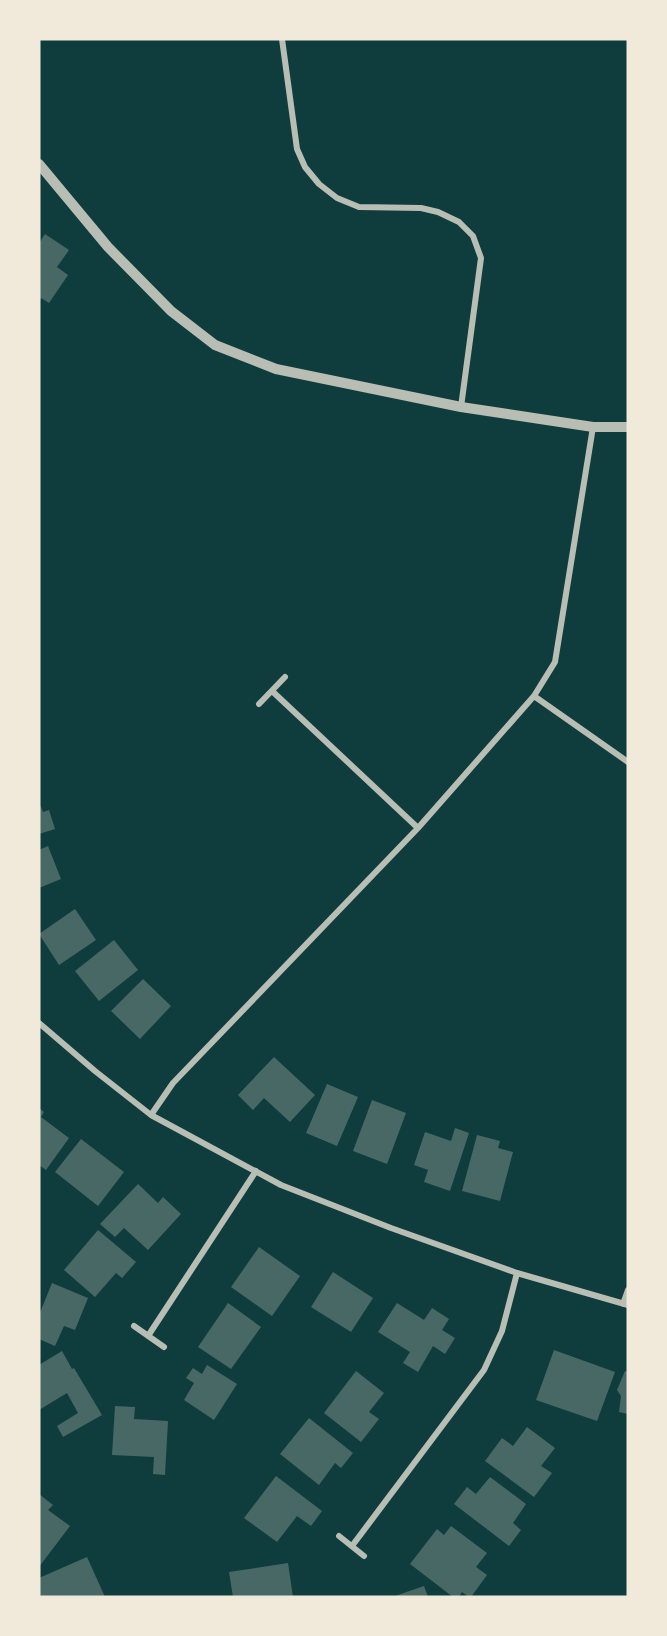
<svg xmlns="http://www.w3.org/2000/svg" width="667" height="1636" viewBox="0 0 667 1636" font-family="Rubik,sans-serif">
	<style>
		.building { fill: #486865 }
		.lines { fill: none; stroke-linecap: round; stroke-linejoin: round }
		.minor { stroke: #b8beb3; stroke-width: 6 }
		.tertiary { stroke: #b8beb3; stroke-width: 10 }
	</style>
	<rect width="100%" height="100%" fill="#0f3d3e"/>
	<!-- building -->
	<path class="building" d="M45 234 69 250 57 267 68 275 49 303 41 298 39 302V243Z
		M39 802 43 812 49 810 55 829 39 834Z
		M48 846 61 879 39 888V850Z
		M75 909 96 940 59 965 39 934Z
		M114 940 138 970 99 1001 75 971Z
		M143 979 171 1006 140 1039 111 1011Z
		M274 1057 315 1095 290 1122 264 1098 253 1110 238 1095Z
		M327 1084 358 1097 337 1146 306 1133Z
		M372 1100 406 1113 387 1164 353 1151Z
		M39 1108 44 1112 41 1117 69 1138 46 1170 39 1165Z
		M455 1128 469 1133 450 1191 424 1182 428 1170 414 1165 425 1132 451 1141Z
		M477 1135 500 1141 498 1148 513 1152 500 1201 462 1191Z
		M81 1139 124 1172 98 1206 55 1172Z
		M138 1184 158 1203 163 1197 181 1214 148 1250 124 1228 115 1237 100 1224Z
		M98 1230 136 1262 122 1278 116 1273 95 1297 64 1270Z
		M259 1247 300 1276 272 1316 231 1287Z
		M333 1272 373 1298 351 1332 311 1307Z
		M52 1283 88 1298 75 1330 64 1326 55 1346 39 1339V1315Z
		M228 1303 261 1327 231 1369 198 1347Z
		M397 1303 424 1320 432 1308 449 1319 442 1330 455 1338 445 1354 433 1346 418 1372 403 1363 410 1352 378 1332Z
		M554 1350 615 1372 597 1421 536 1400Z
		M62 1351 72 1369 74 1368 102 1415 63 1437 57 1426 78 1413 67 1393 39 1410V1365Z
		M207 1365 237 1384 214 1420 184 1400 194 1383 186 1378 193 1368 202 1374Z
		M356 1371 384 1393 369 1412 379 1419 361 1442 324 1413Z
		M625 1371 628 1372V1414L619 1412 621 1396 617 1390Z
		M115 1406 135 1407 134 1419 168 1421 165 1475 153 1474 154 1457 112 1455Z
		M309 1418 353 1453 341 1468 335 1463 319 1485 280 1454Z
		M527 1427 555 1448 541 1466 552 1473 534 1497 485 1461 502 1438 513 1446Z
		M276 1476 322 1511 311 1526 297 1516 277 1542 244 1518Z
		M490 1477 526 1504 513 1523 521 1530 509 1546 454 1504 467 1487 476 1494Z
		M39 1494 53 1505 48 1510 70 1526 39 1567Z
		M451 1526 487 1553 476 1567 487 1575 471 1597H469L462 1592 459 1597H453L410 1564 437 1529 444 1535Z
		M87 1557 105 1597H39V1578Z
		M288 1563 293 1597H233L229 1572Z
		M424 1586 428 1597H392Z"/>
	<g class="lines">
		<!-- minor -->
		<path class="minor" d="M282 39 297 149 305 167 319 184 337 198 359 207 421 208 438 212 459 222 473 236 481 258 461 407
			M272 691 418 828
			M534 696 628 762
			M259 704 285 677
			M39 1023 95 1071 151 1115 281 1185 391 1228 517 1273 628 1305
			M151 1115 173 1083 418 828 534 696 555 662 593 427
			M623 1304 628 1290
			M134 1326 164 1347
			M148 1336 256 1171
			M339 1536 364 1556
			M352 1546 484 1370 502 1331 517 1273"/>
		<!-- tertiary -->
		<path class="tertiary" d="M39 164 108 247 171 311 215 345 276 369 461 407 593 427H628"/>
	</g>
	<!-- border -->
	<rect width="667" height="1636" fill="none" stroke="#f1e9da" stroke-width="81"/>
</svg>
